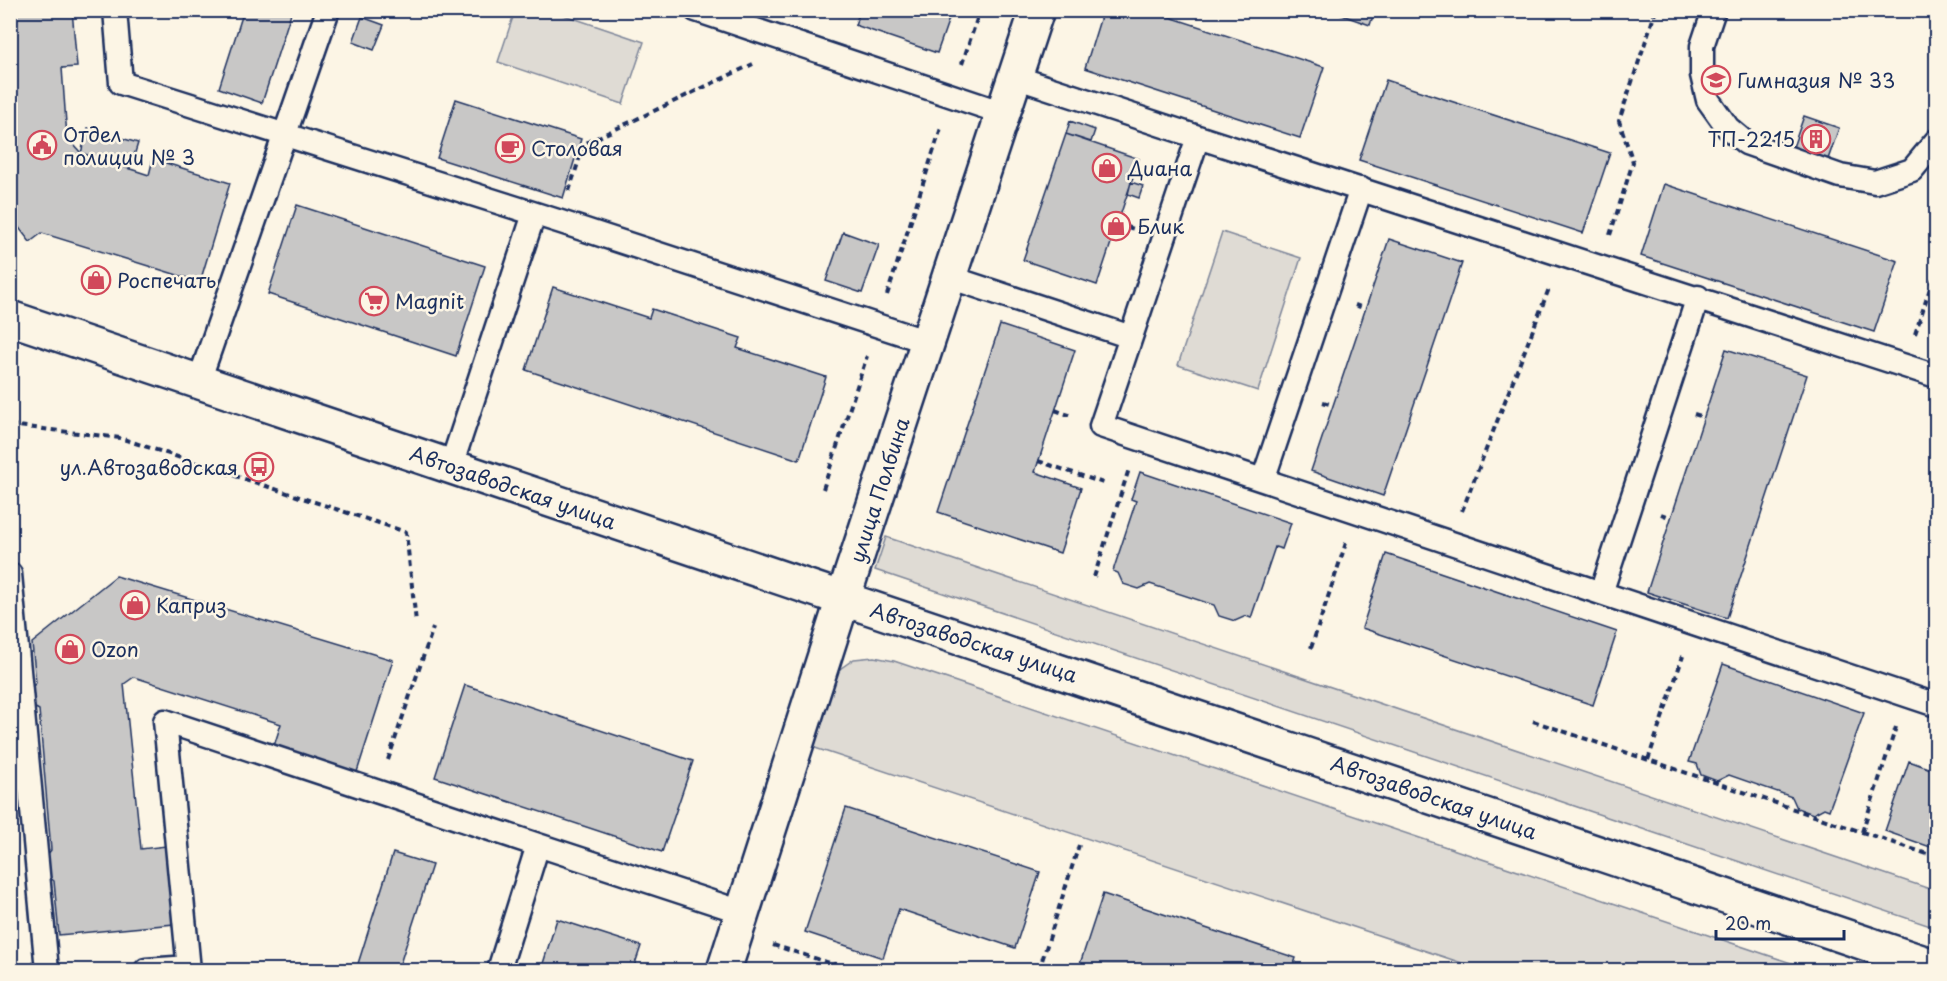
<svg xmlns="http://www.w3.org/2000/svg" width="1947" height="981" viewBox="0 0 1947 981" font-family="'Playpen Sans',sans-serif">
	<style>
		.green { fill: #dfdbd4; stroke: #7d8599; stroke-width: 1.5 }
		.building { fill: #c8c7c6; stroke: #1b2f5e; stroke-width: 1.5 }
		.lines { fill: none; stroke-linecap: round; stroke-linejoin: round }
		.service-casing { stroke: #1b2f5e; stroke-width: 27 }
		.minor-casing { stroke: #1b2f5e; stroke-width: 38 }
		.tertiary-casing { stroke: #1b2f5e; stroke-width: 38 }
		.path { stroke: #1b2f5e; stroke-width: 4; stroke-dasharray: 6 4.5; stroke-linecap: butt }
		.service { stroke: #fcf5e5; stroke-width: 22 }
		.minor { stroke: #fcf5e5; stroke-width: 33 }
		.tertiary { stroke: #fcf5e5; stroke-width: 33 }
		.labels { text-anchor: middle; dominant-baseline: central; stroke-width: 5; stroke-linejoin: round; paint-order: stroke }
		.poi-label { font-size: 20px; fill: #1b2f5e; stroke: #fcf5e5; text-anchor: start }
		.street-label { font-size: 20px; fill: #1b2f5e; stroke: #fcf5e5 }
	</style>
	<rect width="100%" height="100%" fill="#fcf5e5"/>
	<filter id="ink" filterUnits="userSpaceOnUse"><feTurbulence type="fractalNoise" baseFrequency=".0167" numOctaves="2"/><feDisplacementMap in="SourceGraphic" scale="12" xChannelSelector="R" yChannelSelector="G"/><feConvolveMatrix kernelMatrix="1 2 1 2 8 2 1 2 1" color-interpolation-filters="sRGB"/></filter>
	<g filter="url(#ink)">
		<!-- green -->
		<path class="green" d="M515 11H552L644 42 623 104 498 62Z
			M1222 232 1301 258 1258 391 1178 365Z
			M886 537 1936 891V928L875 570Z
			M874 657 894 661 1812 970H1483L806 745 830 676 854 659Z"/>
		<!-- building -->
		<path class="building" d="M10 10H72L77 67 62 68 67 137 81 153 149 175 153 159 230 183 200 282 42 233 30 242 10 216Z
			M163 10H188L186 18Z
			M244 10H292L262 103 219 88Z
			M853 10H952L937 53 855 25 859 13Z
			M1103 10H1148L1324 67 1300 138 1085 68Z
			M1337 10H1375L1370 25 1336 13Z
			M362 17 384 25 374 50 353 42Z
			M1386 80 1610 153 1583 233 1359 160Z
			M456 99 581 139 563 198 437 158Z
			M1804 116 1839 128 1827 162 1792 150Z
			M1070 121 1095 130 1091 142 1066 134Z
			M88 128 138 143 130 169 81 153Z
			M1066 134 1139 159 1097 285 1023 260Z
			M1131 182 1143 186 1139 198 1128 194Z
			M1664 184 1898 261 1874 332 1641 256Z
			M297 205 485 266 456 356 268 294Z
			M843 232 879 245 862 293 826 281Z
			M1389 239 1462 263 1383 496 1311 471Z
			M553 287 649 318 652 309 741 338 737 348 826 377 799 460 526 370Z
			M1000 325 1075 350 1035 472 1081 488 1060 553 938 512Z
			M1726 349 1807 375 1727 618 1647 592Z
			M1140 472 1291 523 1282 549 1275 547 1251 618 1246 616 1235 621 1219 616 1214 605 1150 584 1139 589 1123 584 1118 573 1113 571 1136 501 1131 499Z
			M1386 554 1617 632 1593 705 1362 628Z
			M116 576 393 660 356 775 273 749 281 724 134 677 124 684 141 849 166 846 174 924 59 935 54 881 46 874 44 859 51 850 39 710 30 705 29 690 36 683 32 643Z
			M1723 664 1864 713 1829 810 1824 808 1813 814 1797 808 1792 797 1729 775 1717 781 1701 775 1697 764 1689 762Z
			M465 685 693 761 662 852 435 777Z
			M1909 761 1936 771V849L1885 831Z
			M846 808 1040 872 1015 948 899 909 883 958 805 932Z
			M393 853 432 865 398 970H356Z
			M1103 894 1296 958 1292 970H1078Z
			M557 919 641 946 633 970H541Z"/>
		<g class="lines">
			<!-- service casing -->
			<g class="service-casing">
				<path id="service" d="M115 10 121 83 561 222 928 342
					M696 10 1003 113
					M1714 10 1702 46V75L1708 100 1728 128 1746 143 1840 176 1875 182 1912 170 1936 141
					M1015 77 1198 137 1131 337
					M1198 137 1936 376
					M949 277 1131 337 1101 426 1936 705
					M199 381 328 10
					M451 466 534 214
					M1263 480 1361 189
					M10 574 47 970
					M1601 593 1698 297
					M538 845 742 912
					M146 970 189 967
					M189 970 165 721 538 845 499 970"/>
			</g>
			<!-- minor casing -->
			<g class="minor-casing">
				<path id="minor" d="M724 970 843 599"/>
			</g>
			<!-- tertiary casing -->
			<g class="tertiary-casing">
				<path id="tertiary" d="M10 318 1936 967
					M843 599 1037 10"/>
			</g>
			<!-- path -->
			<path class="path" d="M962 64 980 10
				M569 191 584 144 753 64
				M1117 224 1134 229
				M1610 235 1633 162 1619 121 1656 10
				M887 295 941 128
				M1355 305 1366 309
				M1915 334 1936 270
				M1323 402 1333 405
				M1055 410 1069 415
				M1694 414 1704 417
				M10 425 120 438 406 532 416 622
				M1038 461 1106 484
				M823 489 867 356
				M1462 511 1550 286
				M1661 514 1671 518
				M1094 577 1129 469
				M1311 648 1346 543
				M1533 721 1936 857
				M388 760 433 628
				M1648 760 1683 656
				M1862 832 1896 727
				M773 945 852 970
				M1039 970 1079 845"/>
			<!-- service -->
			<use href="#service" class="service"/>
			<!-- minor -->
			<use href="#minor" class="minor"/>
			<!-- tertiary -->
			<use href="#tertiary" class="tertiary"/>
		</g>
	</g>
	<!-- icons -->
	<defs>
		<g id="school-ring" transform="scale(1.5)"><circle r="9.5" fill="#fcf5e5" stroke="#d1495b" stroke-width="1.5"/><path d="M0-5L7-2L0 1L-7-2ZM-4 1L0 2.5L4 1V4Q0 6-4 4Z" fill="#d1495b"/></g>
		<g id="building-ring" transform="scale(1.5)"><circle r="9.5" fill="#fcf5e5" stroke="#d1495b" stroke-width="1.5"/><path d="M-4-6H4V6H1V3H-1V6H-4ZM-2.5-4.3h1.7v1.8h-1.7ZM.8-4.3h1.7v1.8H.8ZM-2.5-1h1.7V.8h-1.7ZM.8-1h1.7V.8H.8Z" fill="#d1495b"/></g>
		<g id="civic-ring" transform="scale(1.5)"><circle r="9.5" fill="#fcf5e5" stroke="#d1495b" stroke-width="1.5"/><path d="M-.6-6.5H3V-4.5H.6V-3L4-1V1h2V6H-6V1h2V-1L-.6-3ZM-1.2 2.5V6h2.4V2.5Z" fill="#d1495b"/></g>
		<g id="cafe-ring" transform="scale(1.5)"><circle r="9.5" fill="#fcf5e5" stroke="#d1495b" stroke-width="1.5"/><path d="M-5.5-4.5H6V0H3Q3 3.5 0 3.5H-2.5Q-5.5 3.5-5.5 0ZM3-3.2v2h1.7v-2ZM-6 4.5H4V6H-6Z" fill="#d1495b"/></g>
		<g id="shop-ring" transform="scale(1.5)"><circle r="9.5" fill="#fcf5e5" stroke="#d1495b" stroke-width="1.5"/><path d="M-5-2.5h2.3a2.7 3.5 0 0 1 5.4 0H5L5.5 6h-11ZM-1.5-2.5h3a1.5 2.3 0 0 0-3 0Z" fill="#d1495b"/></g>
		<g id="supermarket-ring" transform="scale(1.5)"><circle r="9.5" fill="#fcf5e5" stroke="#d1495b" stroke-width="1.5"/><path d="M-6-5.5h2.5l.6 2H6L4.5 2H-2.5L-4.4-4H-6ZM-1.5 3.2a1.3 1.3 0 1 0 .1 0ZM3 3.2a1.3 1.3 0 1 0 .1 0Z" fill="#d1495b"/></g>
		<g id="bus-ring" transform="scale(1.5)"><circle r="9.5" fill="#fcf5e5" stroke="#d1495b" stroke-width="1.5"/><path d="M-5-6H5V4H4V6H2V4H-2V6H-4V4H-5ZM-3.5-4V0h7V-4ZM-3.5 1.2v1.5H-2V1.2ZM2 1.2v1.5H3.5V1.2Z" fill="#d1495b"/></g>
	</defs>
	<g fill-rule="evenodd">
		<use href="#school-ring" x="1716" y="80"/>
		<use href="#building-ring" x="1816" y="139"/>
		<use href="#civic-ring" x="42" y="145"/>
		<use href="#cafe-ring" x="510" y="148"/>
		<use href="#shop-ring" x="1107" y="168"/>
		<use href="#shop-ring" x="1116" y="226"/>
		<use href="#shop-ring" x="96" y="280"/>
		<use href="#supermarket-ring" x="374" y="301"/>
		<use href="#bus-ring" x="259" y="467"/>
		<use href="#shop-ring" x="135" y="605"/>
		<use href="#shop-ring" x="70" y="649"/>
	</g>
	<g class="labels">
		<!-- poi labels -->
		<g class="poi-label">
			<text x="1737" y="80">Гимназия № 33</text>
			<text x="63" y="134">Отдел<tspan x="63" dy="23">полиции № 3</tspan></text>
			<text x="1795" y="139" text-anchor="end">ТП-2215</text>
			<text x="531" y="148">Столовая</text>
			<text x="1128" y="168">Диана</text>
			<text x="1137" y="226">Блик</text>
			<text x="117" y="280">Роспечать</text>
			<text x="395" y="301">Magnit</text>
			<text x="238" y="467" text-anchor="end">ул.Автозаводская</text>
			<text x="156" y="605">Каприз</text>
			<text x="91" y="649">Ozon</text>
		</g>
		<!-- street labels -->
		<g class="street-label">
			<text transform="translate(513 487) rotate(19)">Автозаводская улица</text>
			<text transform="translate(879 490) rotate(-72)">улица Полбина</text>
			<text transform="translate(974 642) rotate(18)">Автозаводская улица</text>
			<text transform="translate(1434 797) rotate(19)">Автозаводская улица</text>
		</g>
	</g>
	<!-- margin -->
	<rect width="1947" height="981" fill="none" stroke="#fcf5e5" stroke-width="36"/>
	<rect x="18" y="18" width="1911" height="945" fill="none" stroke="#1b2f5e" stroke-width="2" filter="url(#ink)"/>
	<!-- scale -->
	<path d="M1716 930v9h128v-9" fill="none" stroke="#1b2f5e" stroke-width="3"/>
	<text x="1725" y="930" font-size="18" fill="#1b2f5e" stroke="#fcf5e5" stroke-width="4.5" paint-order="stroke">20 m</text>
</svg>
